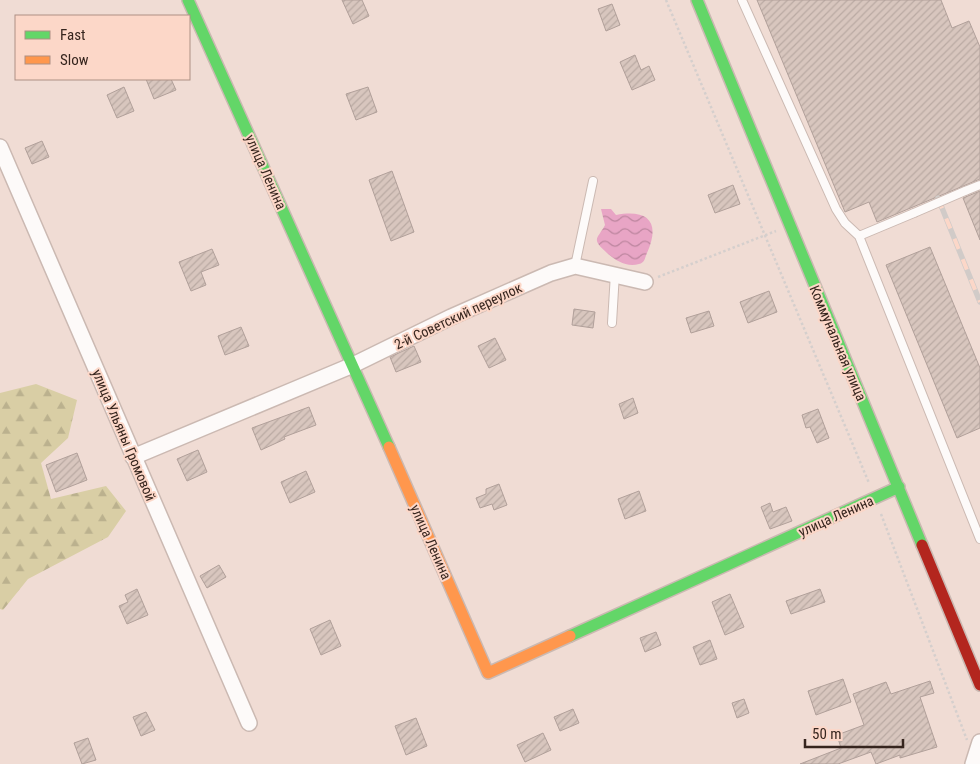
<svg xmlns="http://www.w3.org/2000/svg" width="980" height="764" viewBox="0 0 980 764" font-family="'Roboto Condensed',sans-serif">
	<style>
		.forest { fill: url(#forest-firs) }
		.water { fill: url(#water-waves) }
		.building { fill: url(#building-hatch); stroke: #b1a09a }
		.lines { fill: none; stroke-linecap: round; stroke-linejoin: round }
		.lane-casing { stroke: #cbb9b2; stroke-width: 10 }
		.street-casing { stroke: #cbb9b2; stroke-width: 18 }
		.fast-casing { stroke: #cbb9b2; stroke-width: 14 }
		.slow-casing { stroke: #cbb9b2; stroke-width: 14 }
		.jam-casing { stroke: #cbb9b2; stroke-width: 14 }
		.path { stroke: #d5cfcd; stroke-width: 2.5; stroke-dasharray: 2.5 2.5; stroke-linecap: butt }
		.lane { stroke: #fdfaf9; stroke-width: 8 }
		.street { stroke: #fdfaf9; stroke-width: 15 }
		.fast { stroke: #63d668; stroke-width: 11 }
		.slow { stroke: #ff974d; stroke-width: 11 }
		.jam { stroke: #b3261e; stroke-width: 11 }
		.rail-casing { stroke: #d1cbc8; stroke-width: 5.5 }
		.rail { stroke: #fcd7c8; stroke-width: 4; stroke-dasharray: 11; stroke-linecap: butt }
		.lane-bridge-casing { stroke: #cbb9b2; stroke-width: 10; stroke-linecap: butt }
		.lane-bridge { stroke: #fdfaf9; stroke-width: 8 }
		.labels { text-anchor: middle; dominant-baseline: central; stroke-width: 4; stroke-linejoin: round; paint-order: stroke }
		.street-label { font-size: 14px; fill: #36251e; stroke: #fcd7c8 }
	</style>
	<defs>
		<pattern id="forest-firs" width="22" height="20" patternUnits="userSpaceOnUse" patternTransform="scale(1.25)"><rect width="22" height="20" fill="#d9cea5"/><path d="M5 1l3.5 6h-7zM16 11l3.5 6h-7z" fill="#bbb18e"/></pattern>
		<pattern id="water-waves" width="16" height="10" patternUnits="userSpaceOnUse" patternTransform="scale(1.25)"><rect width="16" height="10" fill="#e8a5c5"/><path d="M0 5q4-4 8 0t8 0" fill="none" stroke="#bd869f"/></pattern>
		<pattern id="building-hatch" width="6" height="6" patternUnits="userSpaceOnUse" patternTransform="scale(1.25)"><rect width="6" height="6" fill="#d8c6be"/><path d="M-1 1l2-2M0 6l6-6M5 7l2-2" fill="none" stroke="#baaaa3"/></pattern>
	</defs>
	<rect width="100%" height="100%" fill="#f0dcd4"/>
	<!-- forest -->
	<path class="forest" d="M36 384 77 400 68 438 41 463 51 499 106 486 126 511 108 537 28 579 3 610 0 609V393Z"/>
	<!-- water -->
	<path class="water" d="M601 209H611L616 215C648 209 661 222 647 253 645 257 645 263 639 264 627 268 615 260 607 253 590 238 598 239 605 225Z"/>
	<!-- building -->
	<path class="building" d="M342 0H362L369 16 353 24Z
		M757 0H941L952 28 969 21 980 47V179L877 222 869 202 845 212Z
		M612 4 620 25 606 31 598 9Z
		M635 55 641 70 649 66 655 80 632 90 620 62Z
		M146 79H171L176 90 154 99Z
		M124 87 134 111 117 118 107 95Z
		M368 87 377 112 356 120 346 94Z
		M42 141 49 157 32 164 25 148Z
		M392 171 414 232 391 241 369 180Z
		M733 185 740 204 715 213 708 195Z
		M980 191V240L963 198Z
		M930 247 980 368V428L957 438 886 265Z
		M212 249 219 265 201 272 206 285 191 291 179 262Z
		M769 291 777 312 748 323 740 302Z
		M574 309 595 312 593 328 572 325Z
		M709 311 714 326 691 333 686 318Z
		M241 327 249 346 225 355 218 336Z
		M495 338 506 360 489 368 478 346Z
		M414 346 421 362 396 372 390 357Z
		M633 398 638 413 624 419 619 404Z
		M309 407 316 425 284 437 285 439 261 450 252 428Z
		M818 409 829 438 817 443 810 427 806 428 802 415Z
		M198 450 207 472 187 481 177 459Z
		M77 453 87 480 56 492 46 465Z
		M306 471 315 492 290 503 281 482Z
		M499 484 507 505 494 510 492 504 480 508 476 498 486 494V489Z
		M639 491 646 511 625 519 618 499Z
		M770 503 773 512 786 507 792 521 770 529 761 507Z
		M219 565 226 577 207 588 200 576Z
		M137 589 148 615 127 624 119 606 128 602 125 595Z
		M820 589 825 602 791 614 786 601Z
		M730 594 744 627 725 635 712 602Z
		M330 620 341 646 321 655 310 629Z
		M656 632 661 645 645 652 640 638Z
		M710 640 717 659 700 665 693 647Z
		M843 679 851 702 816 715 808 691Z
		M930 681 934 693 920 697 937 747 900 758V755L876 764 871 752 838 764H800L841 748 837 735 864 725 853 694 886 682 891 694Z
		M744 699 749 713 737 718 732 703Z
		M573 709 579 723 560 731 554 717Z
		M146 712 155 730 141 736 133 717Z
		M416 718 427 746 406 755 395 726Z
		M543 733 551 750 525 762 517 745Z
		M88 738 96 760 82 764 74 743Z"/>
	<g class="lines">
		<!-- lane casing -->
		<g class="lane-casing">
			<path id="lane" d="M742 0 836 209 845 223 859 236 980 539
				M965 191 980 185
				M859 236 914 213
				M575 266 593 181
				M612 323 615 273"/>
		</g>
		<!-- street casing -->
		<g class="street-casing">
			<path id="street" d="M0 147 249 723
				M133 457 353 365 451 317 551 273 575 266 645 282
				M973 764 980 742"/>
		</g>
		<!-- fast casing -->
		<g class="fast-casing">
			<path id="fast" d="M188 0 389 447
				M697 0 922 545
				M570 636 899 487"/>
		</g>
		<!-- slow casing -->
		<g class="slow-casing">
			<path id="slow" d="M389 447 488 673 570 636"/>
		</g>
		<!-- jam casing -->
		<g class="jam-casing">
			<path id="jam" d="M922 545 980 685"/>
		</g>
		<!-- path -->
		<path class="path" d="M666 0 869 483
			M658 277 776 231
			M881 514 967 740"/>
		<!-- lane -->
		<use href="#lane" class="lane"/>
		<!-- street -->
		<use href="#street" class="street"/>
		<!-- fast -->
		<use href="#fast" class="fast"/>
		<!-- slow -->
		<use href="#slow" class="slow"/>
		<!-- jam -->
		<use href="#jam" class="jam"/>
		<!-- rail casing -->
		<g class="rail-casing">
			<path id="rail" d="M938 198 980 302"/>
		</g>
		<!-- rail -->
		<use href="#rail" class="rail"/>
		<!-- lane-bridge casing -->
		<g class="lane-bridge-casing">
			<path id="lane-bridge" d="M914 213 965 191"/>
		</g>
		<!-- lane-bridge -->
		<use href="#lane-bridge" class="lane-bridge"/>
	</g>
	<g class="labels">
		<!-- street labels -->
		<g class="street-label">
			<text transform="translate(266 172) rotate(66)">улица Ленина</text>
			<text transform="translate(458 316) rotate(-25)">2-й Советский переулок</text>
			<text transform="translate(838 343) rotate(67)">Коммунальная улица</text>
			<text transform="translate(124 435) rotate(67)">улица Ульяны Громовой</text>
			<text transform="translate(836 516) rotate(-24)">улица Ленина</text>
			<text transform="translate(431 542) rotate(66)">улица Ленина</text>
		</g>
	</g>
	<!-- legend -->
	<rect x="15" y="15" width="175" height="65" fill="#fcd7c8" stroke="#ad9084"/>
	<rect x="25" y="31" width="25" height="8" fill="#63d668" stroke="#ad9084"/>
	<text x="60" y="40" font-size="15" fill="#36251e">Fast</text>
	<rect x="25" y="56" width="25" height="8" fill="#ff974d" stroke="#ad9084"/>
	<text x="60" y="65" font-size="15" fill="#36251e">Slow</text>
	<!-- scale -->
	<path d="M805 739v8h98v-8" fill="none" stroke="#36251e" stroke-width="2.5"/>
	<text x="812" y="739" font-size="15" fill="#36251e" stroke="#fcd7c8" stroke-width="4" paint-order="stroke">50 m</text>
</svg>
